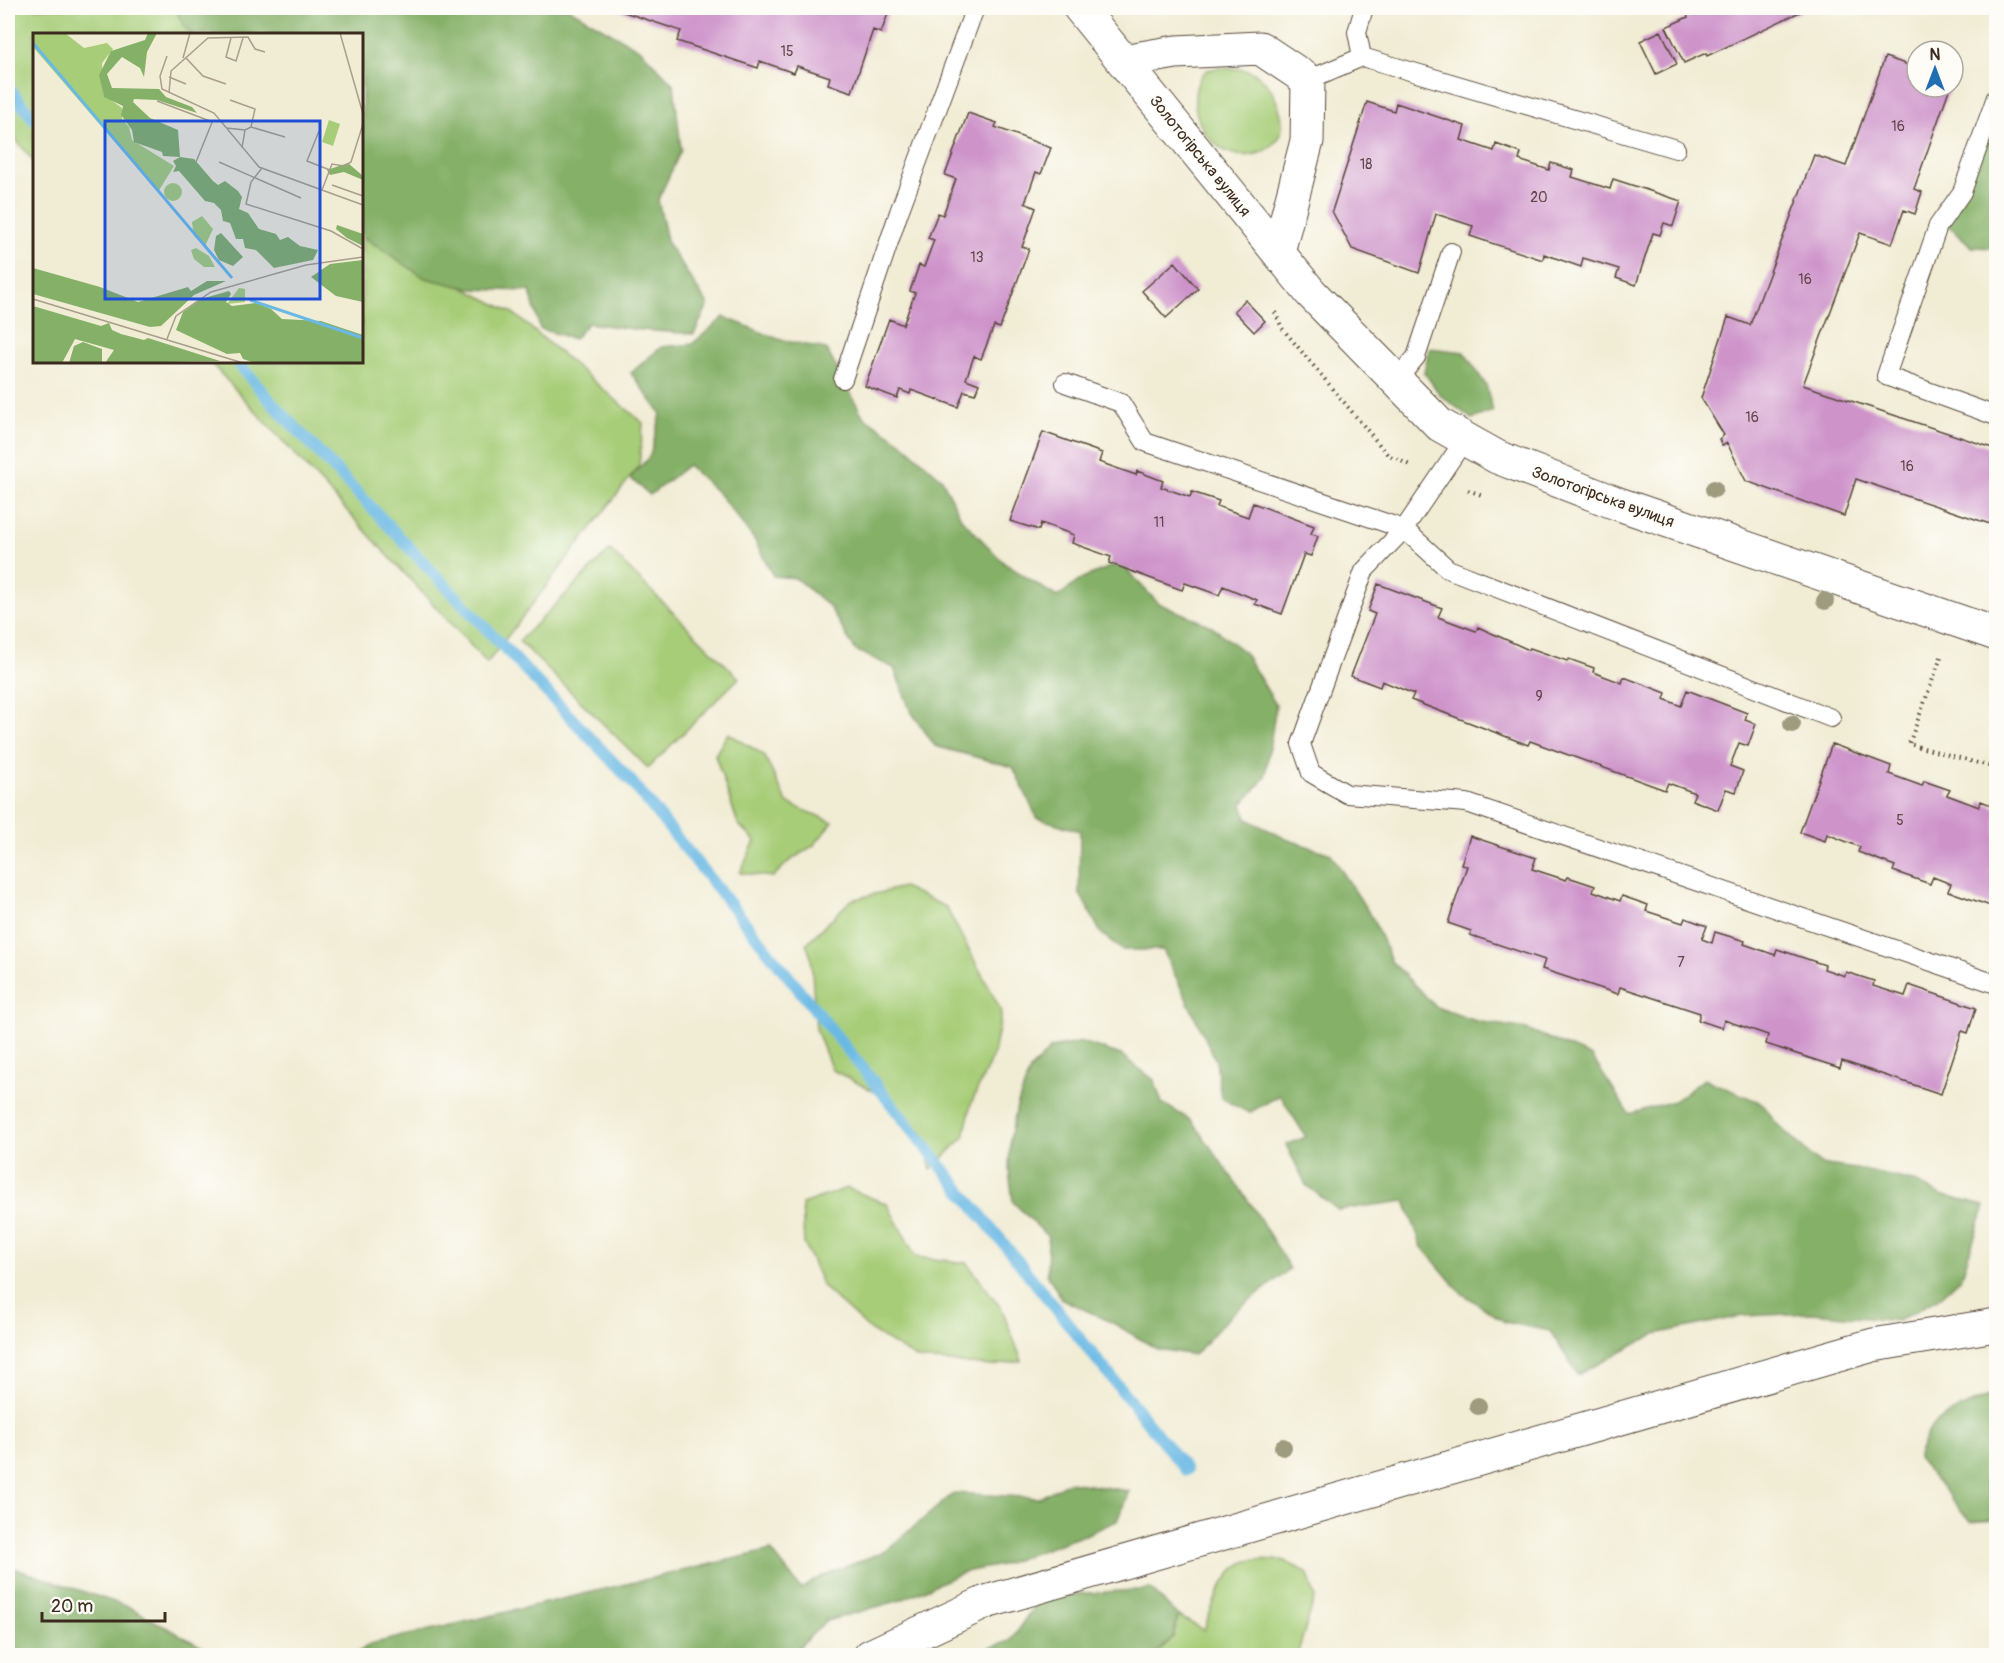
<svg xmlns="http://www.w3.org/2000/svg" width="2004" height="1663" viewBox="0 0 2004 1663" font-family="Pangolin,sans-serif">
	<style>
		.green { fill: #a7cd78; stroke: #717c4b; stroke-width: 1.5 }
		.forest { fill: #85b068; stroke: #606d43; stroke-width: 1.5 }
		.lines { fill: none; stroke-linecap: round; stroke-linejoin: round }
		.stream { stroke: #6ab9e4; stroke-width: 12 }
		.building { fill: #ce94ca }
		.service-casing { stroke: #564739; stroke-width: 20 }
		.minor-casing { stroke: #564739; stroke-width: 35 }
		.path { stroke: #564739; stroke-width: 4; stroke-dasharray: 1.5 4.5; stroke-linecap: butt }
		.service { stroke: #fff; stroke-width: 18 }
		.minor { stroke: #fff; stroke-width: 33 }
		.tree { fill: #9e9c7f }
		.labels { text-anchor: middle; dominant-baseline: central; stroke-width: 4.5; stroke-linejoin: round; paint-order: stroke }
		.number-label { font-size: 14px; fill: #604449 }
		.street-label { font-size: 16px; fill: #3b2a1e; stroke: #fdfcf7 }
		.inset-river { fill: none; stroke: #6ab9e4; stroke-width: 3 }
		.inset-road { fill: none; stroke: #a89e8b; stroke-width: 1.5 }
		.view { fill: #1d4ed8; fill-opacity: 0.15; stroke: #1d4ed8; stroke-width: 3 }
		.inset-edge { fill: none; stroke: #3b2a1e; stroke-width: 3 }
	</style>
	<rect width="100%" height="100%" fill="#fdfcf7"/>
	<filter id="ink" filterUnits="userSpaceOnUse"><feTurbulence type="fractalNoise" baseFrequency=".0167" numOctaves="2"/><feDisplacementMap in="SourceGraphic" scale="12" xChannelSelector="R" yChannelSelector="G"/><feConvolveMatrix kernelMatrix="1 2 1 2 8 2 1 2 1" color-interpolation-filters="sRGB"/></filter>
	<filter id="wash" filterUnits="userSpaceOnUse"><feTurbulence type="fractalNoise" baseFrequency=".008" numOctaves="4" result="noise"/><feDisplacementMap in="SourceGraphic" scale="24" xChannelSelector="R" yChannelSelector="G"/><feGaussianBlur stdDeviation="1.35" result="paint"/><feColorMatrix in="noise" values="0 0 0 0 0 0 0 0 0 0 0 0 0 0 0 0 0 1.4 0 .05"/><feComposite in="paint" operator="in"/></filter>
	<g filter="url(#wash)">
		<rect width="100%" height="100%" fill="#f1ecd4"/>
		<!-- green -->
		<path class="green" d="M8 8H183L207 34H34V162L8 130Z
			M1218 68C1227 69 1241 68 1250 71 1257 73 1270 86 1273 93 1278 104 1285 120 1281 133 1279 140 1272 146 1266 150 1232 168 1198 139 1195 104 1194 92 1197 78 1207 70Z
			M362 236 513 313 643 423 639 466 487 663 210 362H362Z
			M610 550 739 678 648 768 519 641Z
			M728 733 764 755 787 803 833 822 814 845 788 862 773 877 740 873 755 841 738 824 715 755Z
			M903 887 946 907 1002 1012 994 1053 971 1104 964 1137 931 1170 923 1134 893 1101 832 1070 816 1029 811 957 806 944 851 900Z
			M847 1188 887 1204 916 1257 967 1263 1002 1309 1022 1361 991 1366 918 1359 871 1331 823 1287 804 1243 802 1204Z
			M1282 1560 1307 1572 1315 1597 1297 1655 1153 1656 1173 1638 1178 1616 1204 1630C1212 1608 1221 1574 1245 1562 1252 1558 1274 1560 1282 1560Z"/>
		<!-- forest -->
		<path class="forest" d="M175 8H568L641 50 674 85 681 150 658 200 668 244 708 305 694 334 641 330 588 323 574 339 540 329 530 291 471 289 425 278 362 236V34H193L185 28Z
			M1989 115 1996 123V248L1972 247 1946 223 1967 176 1970 143Z
			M724 317 781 340 826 349 863 416 901 442 942 479 961 518 1004 563 1057 597 1083 578 1120 563 1158 603 1211 626 1244 652 1276 705 1265 777 1242 805 1247 819 1286 839 1331 854 1373 919 1391 961 1436 1007 1476 1021 1527 1029 1592 1057 1629 1114 1674 1101 1704 1079 1762 1103 1776 1123 1820 1164 1863 1170 1913 1181 1941 1195 1985 1206 1961 1278 1939 1298 1898 1321 1812 1313 1742 1316 1655 1334 1578 1375 1550 1331 1505 1322 1460 1292 1422 1247 1405 1201 1338 1210 1306 1185 1286 1145 1306 1137 1280 1095 1249 1113 1221 1098 1216 1061 1163 950H1122L1101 933 1079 892 1080 831 1037 818 1013 767 935 746 910 710 894 668 855 650 829 606 795 578 773 576 754 539 719 494 688 465 650 495 630 478 650 456 661 414 631 373 661 347 692 344Z
			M1429 348 1464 352 1486 385 1493 411 1472 419 1440 395 1424 372Z
			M1082 1042 1121 1055 1154 1080 1162 1103 1192 1121 1252 1206 1290 1269 1232 1314 1194 1355 1157 1349 1113 1323 1062 1299 1047 1274 1048 1237 1013 1202 1009 1171 1010 1140 1017 1106 1030 1070 1051 1048Z
			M1996 1392V1519L1970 1521 1917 1458C1921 1449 1925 1436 1931 1428 1948 1409 1975 1405 1996 1392Z
			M1069 1482 1129 1491 1117 1521 1087 1534 1001 1565 964 1572 901 1600 826 1621 791 1655H355L370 1644 771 1550 801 1589 822 1576 885 1551 954 1493 1039 1498Z
			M8 1566 129 1607 217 1655H8Z
			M1151 1589 1178 1616 1173 1638 1153 1655 966 1656 1010 1641 1041 1596Z"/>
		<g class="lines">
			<!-- stream -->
			<path class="stream" d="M8 87 34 119
				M237 362 272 403 631 781 1186 1470"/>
		</g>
		<g id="blocks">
			<!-- building -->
			<path class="building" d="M612 8H890L881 33 873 30 852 92 828 84 830 77 797 66 794 73 760 61 758 68 677 41 681 31Z
				M1684 8H1808L1707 56 1706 53 1684 63 1666 27 1688 17Z
				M1661 31 1677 64 1656 74 1640 41Z
				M1885 57 1917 68V87H1950L1914 189 1922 192 1915 214 1904 210 1892 244 1860 233 1803 385 1996 449V503L1990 524 1856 479 1844 516 1746 481 1727 443 1722 446 1719 439 1724 435 1701 398 1728 317 1750 325 1814 155 1846 166Z
				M1367 102 1394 111 1396 103 1465 126 1461 140 1494 151 1496 144 1521 153 1519 160 1549 170 1551 163 1574 170 1572 177 1610 189 1613 179 1681 201 1673 226 1664 223 1660 235 1653 233 1636 285 1616 278 1619 269 1583 258 1581 267 1544 254 1543 260 1470 236 1473 226 1436 214 1419 273 1352 249 1332 211Z
				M968 113 997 123 995 127 1051 148 1041 174 1036 172 1025 203 1036 208 1022 247 1029 249 1000 328 994 326 981 359 974 356 966 379 979 384 975 394 964 391 958 407 911 390 910 394 900 390 897 398 865 386 889 319 903 325 915 293 910 291 919 265 924 267 934 240 928 238 938 213 943 215 956 179 945 175Z
				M1175 262 1198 289 1166 318 1142 291Z
				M1245 300 1265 321 1254 332 1234 311Z
				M1043 432 1102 453 1099 462 1136 475 1137 471 1163 481 1161 487 1190 497 1192 492 1219 501 1217 506 1248 517 1253 503 1314 526 1311 534 1318 536 1311 556 1304 554 1282 614 1255 604 1257 600 1223 586 1219 595 1185 583 1182 590 1109 563 1111 557 1072 543 1074 535 1041 523 1039 530 1010 521Z
				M1378 584 1442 608 1438 617 1476 631 1478 627 1529 650 1530 648 1567 661 1569 659 1594 668 1593 672 1622 683 1624 677 1666 693 1664 699 1681 706 1687 690 1747 713 1745 720 1756 724 1748 746 1739 743 1730 766 1743 771 1736 792 1726 789 1718 810 1692 800 1695 793 1668 783 1665 790 1530 741 1528 745 1411 700 1414 694 1382 681 1380 687 1351 676 1375 614 1368 611Z
				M1832 744 1891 766 1889 774 1922 786 1924 781 1950 790 1947 795 1979 807 1981 801 1996 807V908L1948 891 1951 884 1933 877 1930 884 1893 871 1895 866 1858 852 1860 847 1827 834 1825 841 1800 832Z
				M1470 836 1536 858 1532 869 1566 880 1568 877 1595 886 1593 891 1620 901 1622 896 1648 905 1646 911 1683 923 1685 918 1707 926 1702 939 1712 943 1715 932 1745 941 1744 944 1775 955 1777 949 1825 965 1824 969 1845 976 1846 972 1874 981 1873 986 1905 996 1909 985 1976 1008 1968 1033 1962 1031 1941 1094 1842 1061 1840 1068 1766 1044 1768 1035 1724 1020 1722 1028 1698 1020 1700 1013 1620 987 1618 994 1542 969 1545 960 1470 935 1471 931 1448 923 1467 866 1461 865Z"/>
		</g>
	</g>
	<g filter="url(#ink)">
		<use href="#blocks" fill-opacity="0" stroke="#564739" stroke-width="1.5"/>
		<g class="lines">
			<!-- service casing -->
			<g class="service-casing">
				<path id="service" d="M1362 57 1357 32 1364 8
					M1308 80 1362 57 1676 149
					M1996 97 1962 192 1938 226 1886 376 1996 416
					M843 379 899 212 975 8
					M1396 381 1416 357 1451 252
					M1065 383 1121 403 1145 442 1404 529 1448 569 1831 718
					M1465 439 1404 529 1364 571 1301 744 1311 773 1347 794 1467 803 1996 984"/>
			</g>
			<!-- minor casing -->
			<g class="minor-casing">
				<path id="minor" d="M1080 8 1311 293 1440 425 1497 457 1616 503 1996 634
					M1123 61 1176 52 1260 48 1308 80 1307 141 1278 252
					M870 1656 986 1602 1873 1345 1996 1325"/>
			</g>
			<!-- path -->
			<path class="path" d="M1275 312 1282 328 1388 455 1412 466
				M1468 490 1484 496
				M1941 657 1909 744 1996 768"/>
			<!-- service -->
			<use href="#service" class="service"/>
			<!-- minor -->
			<use href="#minor" class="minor"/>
		</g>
		<!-- trees -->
		<g class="tree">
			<circle cx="1714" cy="489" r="9"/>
			<circle cx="1825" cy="601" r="9"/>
			<circle cx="1792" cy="724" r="9"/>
			<circle cx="1478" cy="1406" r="9"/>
			<circle cx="1283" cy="1447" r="9"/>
		</g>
	</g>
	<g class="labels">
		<!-- number labels -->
		<g class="number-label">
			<text x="787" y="51">15</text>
			<text x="1898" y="126">16</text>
			<text x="1366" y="164">18</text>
			<text x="1539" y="197">20</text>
			<text x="977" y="257">13</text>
			<text x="1805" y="279">16</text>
			<text x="1752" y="417">16</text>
			<text x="1907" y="466">16</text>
			<text x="1159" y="522">11</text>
			<text x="1539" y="696">9</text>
			<text x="1900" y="820">5</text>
			<text x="1681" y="962">7</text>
		</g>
		<!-- street labels -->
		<g class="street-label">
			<text transform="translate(1200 156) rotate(51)">Золотогірська вулиця</text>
			<text transform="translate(1603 497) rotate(20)">Золотогірська вулиця</text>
		</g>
	</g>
	<!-- overview -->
	<g transform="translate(33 33)">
		<rect width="330" height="330" fill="#f1ecd4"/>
		<path d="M0 0H32L51 15 74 10 80 16 69 30 70 61 89 75V86L96 94 99 107 141 133 125 159 0 14ZM296 87 307 91 300 113 289 109ZM131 159a9 9 0 1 1 18 0a9 9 0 1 1-18 0ZM169 183 180 196 172 213 161 203 159 189ZM163 215 176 223 182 234H171L161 226 158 217ZM206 255 212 256V269L194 271Z" fill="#a7cd78"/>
		<path d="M115 0H124L114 19 111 44 107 35 89 24 74 41 79 55 126 56 133 64 159 74 164 80 124 67 101 66 100 69 117 85 145 97 147 124 161 126 180 148 185 152 192 148 205 158 209 164 206 176 215 180 226 196 243 201 247 207 255 204 267 213 285 217 280 227 241 235 223 217 212 215 210 206H203L197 190 190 188 188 177 181 170 172 168 146 138 140 139 143 133 140 128 147 124 130 123 129 119 101 109 99 97 88 82 90 73 71 64 66 42 78 18 112 7ZM315 130 330 143V147L311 139 297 142 294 137ZM304 192 330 201V213L314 205 303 196ZM188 200 210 224 200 233 186 227 181 217 183 203ZM330 227V269L303 263 278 244 297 231ZM0 235 67 254 105 269 155 254 158 258 174 248H193L161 262 128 293 117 294 0 261ZM196 258 198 261 193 269 199 273 223 270 238 276 249 286 288 288 330 302V330H222L210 326 207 320 194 321 143 297 150 279 168 266ZM0 273 68 293 76 290 79 297 88 301 111 307 115 305 187 328 72 330 81 317 42 306 29 330H0ZM50 309 69 316V330H36L41 313Z" fill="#85b068"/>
		<path class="inset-river" d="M0 10 199 245M217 267 330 305"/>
		<path class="inset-road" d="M307 0 330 81M198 5 193 24 203 28 210 5M134 23 127 43 129 56 181 80 226 134 330 172M150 25 157 0M153 25 170 43 193 51M136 44 153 51M136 60 138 38 175 5 215 4 222 16 232 19M197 67 222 76 218 94M124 68 177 88M193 95 212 97 209 115M212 97 218 94 252 104M286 98 274 128 297 137M163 129 180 87M186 129 268 165M229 135 218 149 213 171 298 198 330 216M299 152 330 163M289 157 299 131 311 133 318 129 330 91M0 266 210 330M134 306 143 283 178 259 273 232 330 224"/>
		<path class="view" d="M72 88H287V266H72Z"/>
		<rect width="330" height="330" class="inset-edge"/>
	</g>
	<!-- margin -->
	<rect width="2004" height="1663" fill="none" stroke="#fdfcf7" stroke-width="30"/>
	<!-- north arrow -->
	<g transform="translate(1935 69)"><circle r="28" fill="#fdfcf7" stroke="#afa8a0" stroke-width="1.5"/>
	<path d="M0-4.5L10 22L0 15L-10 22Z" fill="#1f6fb2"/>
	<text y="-9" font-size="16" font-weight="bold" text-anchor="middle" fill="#3b2a1e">N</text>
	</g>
	<!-- scale -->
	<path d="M42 1612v9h123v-9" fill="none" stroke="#3b2a1e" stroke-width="3"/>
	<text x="51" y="1612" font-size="18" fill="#3b2a1e" stroke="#fdfcf7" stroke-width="4.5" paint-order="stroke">20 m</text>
</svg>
